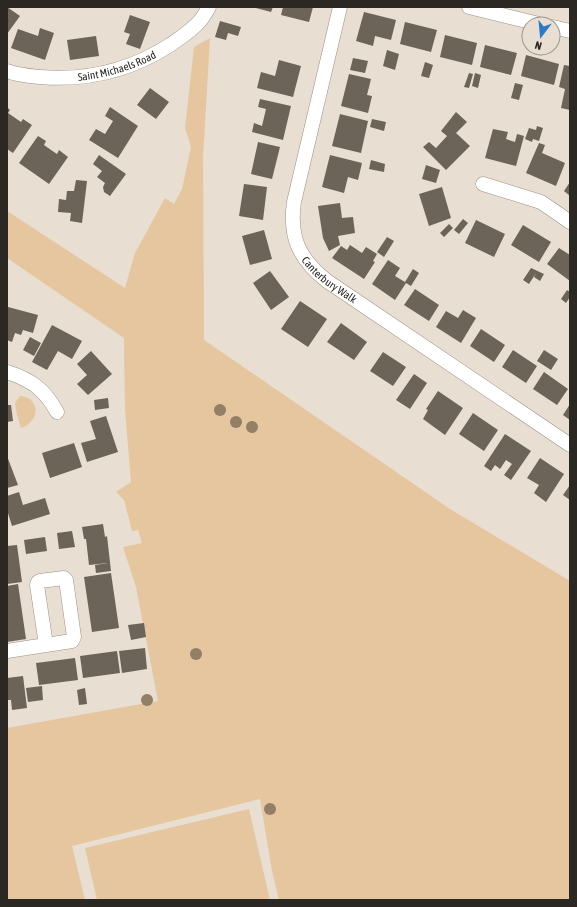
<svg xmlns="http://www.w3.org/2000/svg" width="577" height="907" viewBox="0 0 577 907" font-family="'Asap Condensed',sans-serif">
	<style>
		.green { fill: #e5c69f }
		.building { fill: #6c6459 }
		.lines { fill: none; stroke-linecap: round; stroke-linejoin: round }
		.minor-casing { stroke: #9b9186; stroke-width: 15 }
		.minor { stroke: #fff; stroke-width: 14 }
		.tree { fill: #927f65 }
		.labels { text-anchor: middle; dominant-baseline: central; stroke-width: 4; stroke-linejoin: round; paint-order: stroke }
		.street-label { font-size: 11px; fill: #2b2723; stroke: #e8ded1 }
	</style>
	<rect width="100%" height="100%" fill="#e8ded1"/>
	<!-- green -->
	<path class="green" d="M210 38 203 158 204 340 450 509 570 581V900H279L272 871 260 799 72 846 85 900H7V728L158 701 136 587 123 547 142 543 138 530 132 531 124 500 116 492 131 482 125 410 124 338 7 258V211L125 288 135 253 165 198 174 204 182 189 191 147 185 128 194 47Z
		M20 396C39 397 42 420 21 428L17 415 15 403Z
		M249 809 270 900H97L85 848Z"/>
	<!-- building -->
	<path class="building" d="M7 7 20 16 7 34Z
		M252 7H273L271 12Z
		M283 7H313L309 22 281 15Z
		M364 12 396 20 391 40 375 36 373 46 356 41Z
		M130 15 150 22 140 49 126 44 130 34 124 32Z
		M220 21 241 27 238 36 228 33 226 40 215 37Z
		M405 22 437 30 431 52 400 44Z
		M40 28 54 33 45 60 11 48 18 29 38 36Z
		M445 35 477 43 472 65 440 57Z
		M96 36 99 56 70 60 67 40Z
		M485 45 517 53 511 75 480 67Z
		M387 50 399 54 395 70 383 66Z
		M526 55 559 64 554 85 521 76Z
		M353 58 368 61 365 73 350 70Z
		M279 60 301 66 293 97 257 88 261 72 275 76Z
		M425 62 433 65 429 78 421 76Z
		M564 65 570 66V110L561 108 565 89 559 87Z
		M469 73 473 74 469 88 464 87Z
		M475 73 481 75 478 88 472 86Z
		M349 74 371 79 367 95 372 96 368 113 341 106Z
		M515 83 523 85 519 100 511 98Z
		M150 88 169 102 156 119 137 105Z
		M260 99 291 106 283 140 252 132 254 123 262 126 266 109 258 107Z
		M7 107 10 110 8 113 21 122 23 119 32 125 13 153 7 149Z
		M110 107 138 126 118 158 89 140 96 129 105 134 113 121 105 116Z
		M456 112 467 122 456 133 470 146 446 170 423 147 429 142 436 148 447 136 441 131Z
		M340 114 368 121 361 153 332 146Z
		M372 119 386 122 384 131 370 127Z
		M537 126 543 128 539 141 533 139 532 142 525 139 529 128 536 130Z
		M493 129 508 132 506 139 515 142 517 134 524 136 516 166 485 158Z
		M38 136 46 141 44 145 51 150 57 154 59 150 68 157 49 184 19 163Z
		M258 142 280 147 272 179 251 174Z
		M539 143 545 145 542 153 565 163 556 186 526 173Z
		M99 155 126 174 110 196 104 192 103 187 105 183 97 177 102 171 93 164Z
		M330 155 362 163 358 180 348 177 344 193 322 187Z
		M371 160 385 164 384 172 369 169Z
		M426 165 440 170 436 183 422 179Z
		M76 180 87 181 82 223 70 221 71 213 58 212 59 199 66 200 67 191H74Z
		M570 182V196L564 191Z
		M244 184 267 187 263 220 239 216Z
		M442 187 451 218 429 226 419 194Z
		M340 203 342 218 353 217 355 233 338 236 340 245 329 251 323 238 318 206Z
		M463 219 468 223 459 234 454 230Z
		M476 220 505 234 494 257 465 243Z
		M449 224 453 228 444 237 440 233Z
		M523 225 551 242 539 262 511 245Z
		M264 230 272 259 250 265 242 236Z
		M387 237 394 241 384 257 377 252Z
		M350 245 362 253 366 247 377 254 373 261 375 262 364 279 332 258 341 246 347 250Z
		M559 248 570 255V281L547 264Z
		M388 260 400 268 395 276 405 282 413 269 419 273 411 286 406 283 395 300 372 284Z
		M531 268 544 274 540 281 534 277 536 273 529 284 523 280Z
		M270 271 289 297 271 310 253 283Z
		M415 289 439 305 429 321 404 305Z
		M567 290 570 292V297L566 303 561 299Z
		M300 301 327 319 308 347 281 329Z
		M8 307 38 315 33 333 23 330 21 335 15 333 12 342 7 340V312Z
		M463 310 476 318 461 343 436 327 446 311 458 318Z
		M341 323 367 342 354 360 327 342Z
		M52 325 82 341 72 359 58 351 47 370 32 362Z
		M481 329 505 345 494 362 470 346Z
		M30 337 41 343 34 356 23 350Z
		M513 350 537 366 526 383 502 367Z
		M544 350 558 359 551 370 537 361Z
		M91 351 112 374 88 395 77 384 87 375 77 364Z
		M383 352 406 367 393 386 370 371Z
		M544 372 568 389 557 405 533 389Z
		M414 374 427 383 410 409 396 400Z
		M438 391 463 408 445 435 423 419 428 410 426 409Z
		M108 398 109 408 95 410 94 400Z
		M570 404V420L563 415Z
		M7 405H11L13 421 7 422Z
		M473 413 498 430 484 451 459 434Z
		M106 416 118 452 87 462 81 443 96 439 90 421Z
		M505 434 531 451 511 480 504 475 512 464 506 460 500 469 495 465 491 471 484 466Z
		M74 443 82 467 50 478 42 453Z
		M7 456 18 485 7 488Z
		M540 458 564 474 546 502 534 493 539 485 527 478Z
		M570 485V500L563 495Z
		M19 492 23 505 45 498 50 514 12 526 7 510V496Z
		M103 524 105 537 107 536 111 571 96 573 95 565 108 563 89 565 86 539H84L82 527Z
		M72 531 75 547 59 549 57 533Z
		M45 537 47 551 26 554 24 540Z
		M17 545 22 582 7 584V546Z
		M111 573 119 628 92 632 84 577Z
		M18 584 26 639 7 642V586Z
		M144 623 146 637 131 640 128 625Z
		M145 648 147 669 122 673 119 651Z
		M117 651 120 673 83 678 80 656Z
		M75 658 78 680 39 685 36 663Z
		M23 676 27 708 12 710 11 700H7V678Z
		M42 686 43 700 28 702 26 688Z
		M85 688 87 704 79 705 77 690Z"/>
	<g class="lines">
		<!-- minor casing -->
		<g class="minor-casing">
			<g id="minor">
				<path id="s1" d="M340 7 294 202C289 237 299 259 327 281L570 445"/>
				<path d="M469 7 539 24"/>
				<path d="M553 27 570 31"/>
				<path id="s2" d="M7 71C17 75 29 76 40 77 86 81 131 70 170 45 180 38 191 31 199 22 203 18 206 12 209 7"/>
				<path d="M483 184 541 202 570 222"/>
				<path d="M7 372C32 380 45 390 57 412"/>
				<path d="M7 651 72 641 74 637 66 580 64 578 40 581 38 582 37 585 46 645"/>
			</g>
		</g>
		<!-- minor -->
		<use href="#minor" class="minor"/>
	</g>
	<!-- trees -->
	<g class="tree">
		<circle cx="220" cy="410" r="6"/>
		<circle cx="236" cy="422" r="6"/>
		<circle cx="252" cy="427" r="6"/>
		<circle cx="196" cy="654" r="6"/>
		<circle cx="147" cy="700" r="6"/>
		<circle cx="270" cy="809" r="6"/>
	</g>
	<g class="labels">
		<!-- street labels -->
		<g class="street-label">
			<text stroke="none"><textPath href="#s2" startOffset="112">Saint Michaels Road</textPath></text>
			<text stroke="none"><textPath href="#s1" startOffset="292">Canterbury Walk</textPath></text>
		</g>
	</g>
	<!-- border -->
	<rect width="577" height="907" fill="none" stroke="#2b2723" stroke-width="16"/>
	<!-- north arrow -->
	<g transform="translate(541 36) rotate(196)"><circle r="19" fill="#e8ded1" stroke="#9c958b"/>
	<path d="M0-3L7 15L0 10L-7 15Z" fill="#2d79c9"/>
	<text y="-6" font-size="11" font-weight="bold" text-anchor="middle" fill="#2b2723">N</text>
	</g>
</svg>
